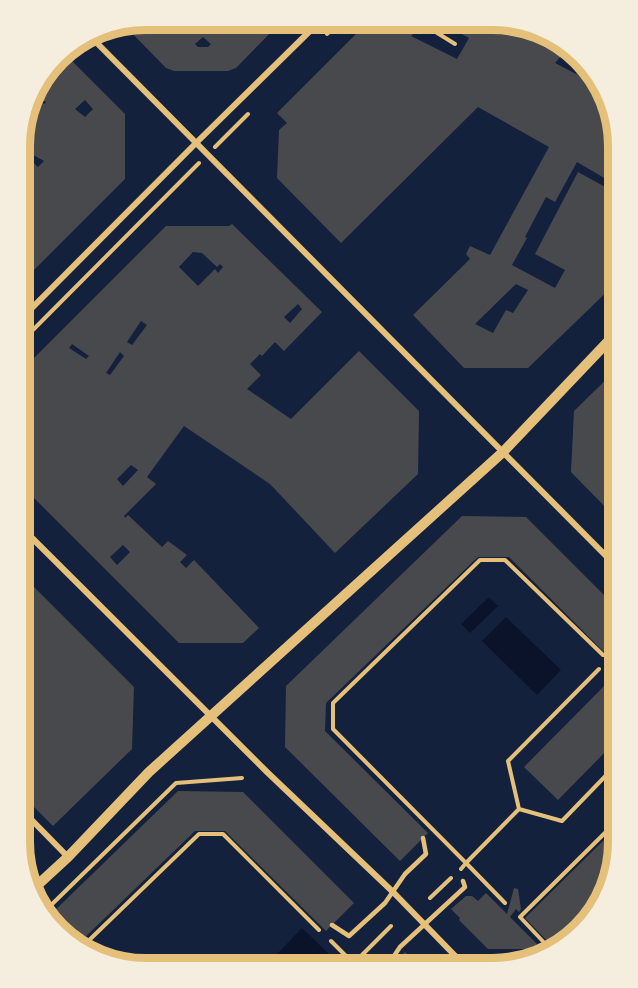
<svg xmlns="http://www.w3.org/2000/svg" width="638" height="988" viewBox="0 0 638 988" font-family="'Archivo Narrow',sans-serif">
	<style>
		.water { fill: #0b132b }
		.building { fill: #48494c; fill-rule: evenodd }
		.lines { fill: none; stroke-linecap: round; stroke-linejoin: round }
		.path { stroke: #e5c07b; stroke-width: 4 }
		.service { stroke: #e5c07b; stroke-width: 4.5 }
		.minor { stroke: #e5c07b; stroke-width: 6 }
		.tertiary { stroke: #e5c07b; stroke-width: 10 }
		.rim { fill: none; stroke: #e5c07b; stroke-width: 8 }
	</style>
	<rect width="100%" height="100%" fill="#14213d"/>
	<!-- water -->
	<path class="water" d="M489 597 498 606 470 633 461 624Z
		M506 617 561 670 537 695 482 641Z
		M302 928 330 955 318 968H287L275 956Z"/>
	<!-- building -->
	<path class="building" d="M480 22 485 25 487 22H517L569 46 609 97 618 146V186L577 162 555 202 546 197 525 237 527 238 512 265 555 288 565 270 535 254 578 172 618 194V281L528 368H464L413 315 470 259 466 254 470 246 490 255 549 147 478 107 341 243 277 178 279 130 287 123 277 113 367 23H425L411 36 457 59 469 38 442 23ZM564 53 580 70 576 74 555 63ZM516 284 528 290 513 313 506 310 493 333 475 324Z
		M279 24 236 68 228 71H174L166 68 125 26H174L180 31 186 25ZM203 37 211 44 208 47H198L195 44Z
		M62 51 125 114V179L20 284 21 129 31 97 44 104 46 102 32 95 35 88 41 81 40 79ZM85 100 93 109 85 117 75 109ZM28 152 44 161 38 167 25 155Z
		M232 224 322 312 284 351 275 342 262 356 260 354 250 364 261 375 247 389 291 419 359 351 419 411 418 474 335 553 270 484 184 426 147 477 156 484 124 516 125 518 128 515 162 547 168 541 187 555 180 562 186 568 194 560 259 628 243 643H179L20 484V372L166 226H229ZM193 252 202 253 217 267 220 264 223 267 218 273 215 269 198 286 179 267ZM298 304 302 309 290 323 284 317ZM141 321 147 325 132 345 127 342ZM72 344 89 356 86 359 69 348ZM120 352 124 356 110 375 106 373ZM131 465 138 470 123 486 117 479ZM123 545 130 552 117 565 110 557Z
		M618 368V520L571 472 574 411Z
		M462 516 526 517 618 609V649L610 658 509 557H478L326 703 325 731 428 833 400 861 285 747 286 686Z
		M20 573 134 687 132 749 53 826 20 793Z
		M618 672V739L558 800 524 767Z
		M178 791 243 792 354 903 326 931 225 831H195L76 946 69 943 49 916Z
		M618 826V851L599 901 553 947 525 918Z
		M514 888 518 889 521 909 519 912 516 909 510 917 537 944 533 949H488L459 920 460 918 451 909 466 896H472L478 901 486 893 507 914Z
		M405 952 413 961 421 968H392Z"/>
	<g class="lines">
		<!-- path -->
		<path class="path" d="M426 26 455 44
			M327 34 338 24
			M215 147 248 114
			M20 343 199 163
			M519 809 508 761 599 669
			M461 869 466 863 333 729V703L480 560H505L603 655
			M430 898 451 878
			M505 903 466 863 519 809 562 821 618 763
			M45 911 176 783 242 778
			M331 941 358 968
			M81 948 199 834H223L319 930
			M552 951 520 917 618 820
			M349 968 391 926"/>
		<!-- service -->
		<path class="service" d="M615 652 618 654
			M332 925 349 936 385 903 405 874 426 854 423 838
			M386 968 400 947 465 887 463 881"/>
		<!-- minor -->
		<path class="minor" d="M89 35 618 568
			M20 320 196 143 317 24
			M20 526 267 772 393 892 467 968
			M20 808 68 857"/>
		<!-- tertiary -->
		<path class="tertiary" d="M30 892 68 857 149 772 503 452 618 331"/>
	</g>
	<!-- crop -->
	<path d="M0 0H638V988H0ZM146 30H492A116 116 0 0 1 608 146V842A116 116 0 0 1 492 958H146A116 116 0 0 1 30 842V146A116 116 0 0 1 146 30Z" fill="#f5edde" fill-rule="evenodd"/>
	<path class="rim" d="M146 30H492A116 116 0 0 1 608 146V842A116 116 0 0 1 492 958H146A116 116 0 0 1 30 842V146A116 116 0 0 1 146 30Z"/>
</svg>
